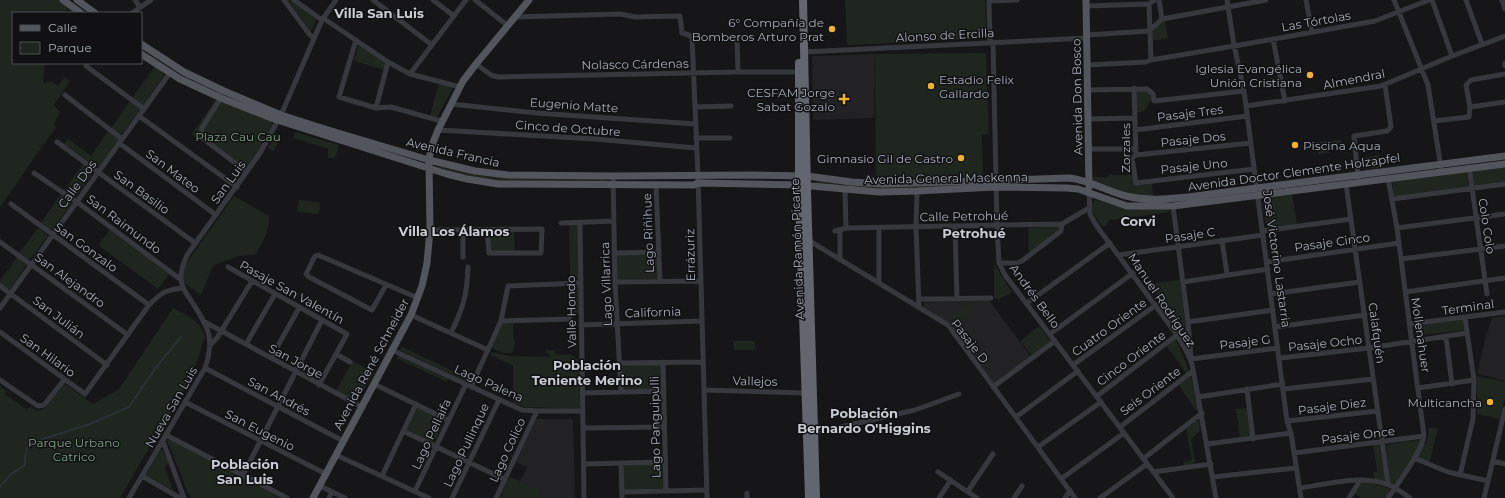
<svg xmlns="http://www.w3.org/2000/svg" width="1505" height="498" viewBox="0 0 1505 498" font-family="Montserrat,sans-serif">
	<style>
		.built { fill: #222225 }
		.green { fill: #1e261f }
		.lines { fill: none; stroke-linecap: round; stroke-linejoin: round }
		.stream { stroke: #2c353c; stroke-width: 1.5 }
		.minor { stroke: #37383d; stroke-width: 5 }
		.major { stroke: #53555c; stroke-width: 7 }
		.highway { stroke: #63666e; stroke-width: 8 }
		.poi-dot { fill: #f2b134; stroke: #111113; stroke-width: 1.5 }
		.labels { text-anchor: middle; dominant-baseline: central; stroke-width: 3; stroke-linejoin: round; paint-order: stroke }
		.street-label { font-size: 12px; fill: #a8adb8; stroke: #111113 }
		.poi-label { font-size: 12px; fill: #a8adb8; stroke: #111113; text-anchor: end }
		.park-label { font-size: 12px; fill: #7fa381; stroke: #111113 }
		.neighbourhood-label { font-size: 13px; font-weight: bold; fill: #c9ccd4; stroke: #111113 }
	</style>
	<rect width="100%" height="100%" fill="#161618"/>
	<!-- built -->
	<path class="built" d="M875 54 874 118 813 120 812 56Z
		M989 300 1031 357 994 384 949 323 924 308V301Z
		M1505 316V381L1477 373 1486 336 1492 318Z
		M536 419H572L573 421 575 498H499L509 477 520 481 527 467 516 462Z"/>
	<!-- green -->
	<path class="green" d="M0 0H58L68 8 63 13H13V63H45L43 83 52 82 58 86 65 77 70 81 54 105 60 112 54 124 56 127 0 207Z
		M288 0H290L316 19 312 30H310Z
		M845 0H985L987 38 847 45Z
		M1163 21H1165L1168 38 1152 41V31Z
		M359 44 386 62 384 70 354 61Z
		M986 53 989 134 982 135 983 177 876 179 875 54Z
		M155 66 163 72 164 76 143 106 132 98Z
		M439 84 453 88 437 117 430 115Z
		M1137 90 1148 91 1152 99 1145 110 1139 113 1137 112 1135 92Z
		M216 99 234 107 270 121 273 125 260 151 245 172 192 134Z
		M130 101 141 109 121 135 111 128Z
		M109 130 119 140 99 166 97 167 64 144 68 139 91 156Z
		M295 132 339 145 335 158H328V149L294 138Z
		M275 133 281 136 274 151 268 148Z
		M1341 140V144L1329 149V153L1318 154 1317 142Z
		M1379 155 1381 168 1365 169 1364 158Z
		M83 164 92 170 93 173 75 198 64 190Z
		M439 166 486 176 500 177 607 179 608 180 606 181H501L485 180 442 170 439 168Z
		M1505 166V182L1473 187 1470 170Z
		M1463 171 1467 173 1469 186 1393 197 1392 181Z
		M1110 175H1133L1134 183 1152 182 1153 196 1129 194 1094 181 1092 177H1106Z
		M816 181 854 185H990L880 189 816 184Z
		M61 194 69 200 72 203 53 229 50 230 41 223Z
		M1292 194 1297 224 1266 228 1262 200 1265 197Z
		M234 196 269 216C270 230 262 244 255 255 239 254 227 260 213 266L201 295 176 278Z
		M299 200 320 202 319 214 297 212Z
		M1094 200H1097L1128 209H1167L1171 212 1109 220 1106 226 1103 227C1098 220 1088 210 1094 200Z
		M569 224 578 225 579 314 571 315Z
		M1057 226 1059 228 1058 230 1029 253 1028 228Z
		M38 228 47 235V237L31 258 28 259 19 253Z
		M110 230 168 272 169 274 158 289 98 245Z
		M489 231H514L515 252 491 251Z
		M658 254 659 280H617V255Z
		M17 257 27 264 10 289H6L0 284V281Z
		M995 265 1012 293 999 299 994 298V266Z
		M1180 280 1189 352 1178 332 1157 303 1160 299 1149 284Z
		M966 304 973 313 957 325 950 316Z
		M173 308C185 314 199 320 204 333 206 338 204 339 202 344 200 348 201 352 199 356 192 376 181 394 171 412L172 413 154 442 153 441 120 498H0V386L6 391 5 394 26 409 31 407 37 411 45 408 64 383 93 404 119 389Z
		M1463 320 1464 330 1416 336 1415 326Z
		M513 322 514 341H516L512 353H504L490 348 502 323Z
		M1039 326 1051 342 1032 356 1020 341Z
		M1176 339 1189 371 1186 373 1166 345Z
		M733 341H755V350H734Z
		M402 347 472 380 470 383 400 350Z
		M546 350H555V354H552L572 355 578 360 580 405 578 409 525 407 513 403V366L491 355 492 352 508 356 550 357V354L546 353Z
		M398 355 448 379 447 382 396 358Z
		M353 361 374 373 357 401 336 391Z
		M624 364H661L662 390 623 391 622 367Z
		M1191 376 1198 410 1196 411 1179 385Z
		M1477 376 1505 382V398L1500 419 1477 414Z
		M416 406 444 421 434 443 405 430Z
		M1247 408 1251 435 1250 436 1240 438 1236 409Z
		M1195 421H1199L1200 431 1191 439 1195 462 1192 464 1184 466 1183 462 1192 460 1186 429Z
		M1428 428H1438L1429 464 1413 456 1396 483 1392 484 1390 482 1386 446 1389 444 1419 440 1426 444 1429 435Z
		M169 438 280 498H192L188 493 167 440Z
		M1379 444 1385 479 1383 481 1374 478 1373 472H1377V470L1373 445Z
		M160 450H162L169 462 165 468 173 490 146 475Z
		M663 464 665 488 624 490 623 465Z
		M510 478 541 491 538 498H501Z
		M1366 482 1389 488 1390 491 1386 498H1361L1354 493 1361 483Z"/>
	<g class="lines">
		<!-- stream -->
		<path class="stream" d="M0 487 11 474 25 465C25 456 25 447 33 442L90 424 129 407 157 366 181 337"/>
		<!-- minor -->
		<path class="minor" d="M135 0 140 7
			M284 0 310 35 314 38
			M294 0 322 20
			M373 0 432 45
			M433 0 454 16
			M475 0 507 25
			M989 0 990 43
			M1159 0 1162 19
			M1227 0 1234 45 1244 91 1287 421 1291 433 1301 498
			M1306 0 1312 32
			M1394 0 1428 85 1441 168
			M1432 0 1452 56
			M1466 0 1482 44
			M1502 0 1505 9
			M989 1 1017 0
			M1149 4 1151 60
			M1086 6 1149 4 1155 0
			M132 13 151 0
			M514 17 621 14 635 17 680 16 682 33 689 35 692 38 698 175 707 498
			M323 18 388 62 410 74 460 87
			M1087 35 1149 31 1162 19 1266 0
			M737 38 738 72
			M1273 39 1285 101
			M356 40 339 97 376 108 391 107 441 121
			M993 42 997 226 999 263 1005 275 1173 498
			M804 52 1087 38
			M1505 63V66
			M476 64 491 75 498 77 738 72H799
			M1087 65 1146 62 1151 60 1240 45 1375 21 1429 0
			M86 66 144 109
			M410 74 466 0
			M1134 88 1136 155 1132 158 1136 183 1254 169
			M1087 90 1147 89 1153 94 1154 101 1244 91
			M65 95 122 139
			M221 98 202 128 201 137 247 172
			M451 104 536 113 696 124
			M1246 106 1381 86 1452 56 1505 36
			M695 107 731 106
			M1470 107 1505 102
			M376 108 388 62
			M139 116 237 187
			M1088 119 1135 118
			M1434 121 1469 117 1470 107 1466 85 1471 80 1505 74
			M438 130 595 139 696 148
			M1135 130 1247 116
			M696 138H730
			M57 142 195 243
			M119 143 216 215
			M1088 149H1136
			M1136 155 1251 143
			M1469 167 1487 294
			M34 173 77 202 180 279
			M613 176 615 282 621 392
			M1358 177 1354 136 1387 131 1391 127 1385 85
			M1346 184 1388 484
			M656 185 660 281
			M845 190 846 228
			M917 191 916 227 919 307
			M1089 193 1090 214 1096 225 1177 335 1187 352 1192 364 1198 397 1216 498
			M1392 199 1505 184
			M11 204 149 305
			M1173 206 1188 322 1191 358
			M580 222 584 498
			M561 223 614 221
			M955 227 957 298
			M1397 228 1505 214
			M430 230 542 229 541 253H489L487 230
			M835 231 846 228 1062 224 1089 208
			M1263 231 1351 219
			M808 240 948 325 1075 498
			M1222 240 1227 274
			M0 242 128 335
			M615 253 659 252
			M1119 255 1263 235
			M463 257V230
			M1401 259 1505 246
			M840 260V230
			M1267 262 1399 243
			M999 263H1017L1022 261 1061 231 1062 224
			M228 267 347 334 319 385
			M615 282 700 281
			M879 282V228
			M1183 282 1268 269
			M386 285 372 310 309 277 306 274 315 256 318 255 418 298
			M0 286 107 365
			M1405 292 1505 278
			M1271 294 1360 282
			M919 299 991 298
			M1027 303 1110 243
			M0 308 170 73
			M411 315 488 350
			M203 321 362 407
			M501 321 570 319
			M1188 322 1273 310
			M1410 324 1505 312
			M581 325 702 321
			M1275 327 1365 315
			M0 332 85 394 149 305C162 292 165 290 183 288
			M451 333C463 308 467 296 468 267
			M1050 334 1133 273
			M1446 337 1452 384
			M211 344 217 338 252 281
			M246 344 275 294
			M392 350 522 410 537 411H583
			M336 354 350 362
			M271 358 299 308
			M1280 358 1369 348 1467 333
			M1191 359 1278 348
			M663 362 666 491
			M620 363 703 362
			M1073 365 1156 305
			M205 368 343 441
			M0 380 38 406 44 405 64 380
			M374 384 448 420
			M471 387 501 321 508 286 581 283
			M993 387 1055 341
			M1418 388 1474 380
			M1247 389 1253 439
			M1284 389 1373 379
			M704 390 805 393
			M582 393 664 391
			M1097 396 1177 335
			M1198 397 1283 384
			M185 402 326 474
			M1016 417 1078 371
			M1287 421 1378 411
			M1120 427 1193 371
			M583 428 664 427
			M403 431 504 479
			M814 433 915 410 959 394
			M166 435 287 498
			M163 441 184 498
			M1207 444 1291 433
			M1038 447 1101 402
			M1294 453 1424 436
			M336 455 429 498
			M1414 458 1448 472 1488 481
			M1143 459 1202 413
			M1493 461 1505 464
			M621 463 622 498
			M584 464 665 462
			M938 472 977 498
			M1153 472 1211 464
			M243 475 322 320
			M1460 475 1473 419 1474 380 1465 318
			M142 476 180 498
			M382 476 416 404
			M1213 477 1296 468
			M1061 479 1124 433
			M320 486 345 498
			M1300 488C1328 484 1362 474 1389 485 1397 488 1404 494 1410 498
			M415 491 466 384
			M968 491 993 454
			M622 492 707 490
			M129 498 205 368C216 336 207 326 190 299 186 293 181 287 181 279 180 272 184 262 187 255L260 153 281 115 322 20 336 0
			M329 498 332 492
			M452 498 499 400
			M496 498 537 411
			M747 498V493
			M939 498 951 480
			M1014 498 1022 486
			M1065 498 1070 490
			M1100 498 1147 464
			M1349 498 1358 484 1357 480
			M1388 498C1398 483 1421 453 1424 436L1397 228 1388 178
			M1484 498 1505 409"/>
		<!-- major -->
		<path class="major" d="M63 0 81 13
			M77 0 95 13
			M1086 0 1089 187
			M141 44 184 72 224 91 281 115 328 130 429 160 475 171 508 175 613 176 753 175 807 176 852 182 883 184 1069 178C1089 180 1107 191 1126 196 1146 201 1168 199 1188 197L1505 156
			M141 54 180 79 221 98 274 119 447 174 467 179 498 184 694 185 698 183 800 185 879 192 917 191 995 187 1067 188 1078 189 1127 206H1173L1505 164
			M313 498 411 315 422 286 427 263 430 230 429 160 431 148 438 130 463 81 476 64 529 0"/>
		<!-- highway -->
		<path class="highway" d="M803 0 807 191 816 498
			M799 63V191L809 498"/>
	</g>
	<!-- markers -->
	<g class="poi-dot">
		<circle cx="832" cy="29" r="4"/>
		<circle cx="1310" cy="75" r="4"/>
		<circle cx="931" cy="86" r="4"/>
		<path d="M842 93h4v4h4v4h-4v4h-4v-4h-4v-4h4z"/>
		<circle cx="1295" cy="145" r="4"/>
		<circle cx="961" cy="158" r="4"/>
		<circle cx="1490" cy="402" r="4"/>
	</g>
	<g class="labels">
		<!-- street labels -->
		<g class="street-label">
			<text transform="translate(1316 21) rotate(-10)">Las Tórtolas</text>
			<text transform="translate(945 35) rotate(-3)">Alonso de Ercilla</text>
			<text transform="translate(635 64) rotate(-1)">Nolasco Cárdenas</text>
			<text transform="translate(1354 79) rotate(-11)">Almendral</text>
			<text transform="translate(1077 97) rotate(-91)">Avenida Don Bosco</text>
			<text transform="translate(574 105) rotate(4)">Eugenio Matte</text>
			<text transform="translate(1190 113) rotate(-7)">Pasaje Tres</text>
			<text transform="translate(568 128) rotate(4)">Cinco de Octubre</text>
			<text transform="translate(1193 139) rotate(-6)">Pasaje Dos</text>
			<text transform="translate(1125 148) rotate(-90)">Zorzales</text>
			<text transform="translate(453 152) rotate(13)">Avenida Francia</text>
			<text transform="translate(1194 166) rotate(-6)">Pasaje Uno</text>
			<text transform="translate(173 171) rotate(37)">San Mateo</text>
			<text transform="translate(1294 172) rotate(-8)">Avenida Doctor Clemente Holzapfel</text>
			<text transform="translate(946 178) rotate(-1)">Avenida General Mackenna</text>
			<text transform="translate(228 182) rotate(-54)">San Luis</text>
			<text transform="translate(77 184) rotate(-54)">Calle Dos</text>
			<text transform="translate(142 192) rotate(36)">San Basilio</text>
			<text transform="translate(964 216) rotate(-1)">Calle Petrohué</text>
			<text transform="translate(124 224) rotate(37)">San Raimundo</text>
			<text transform="translate(1487 226) rotate(81)">Colo Colo</text>
			<text transform="translate(648 233) rotate(-92)">Lago Riñihue</text>
			<text transform="translate(1190 235) rotate(-8)">Pasaje C</text>
			<text transform="translate(1332 242) rotate(-8)">Pasaje Cinco</text>
			<text transform="translate(86 247) rotate(36)">San Gonzalo</text>
			<text transform="translate(797 249) rotate(-92)">Avenida Ramón Picarte</text>
			<text transform="translate(690 255) rotate(-91)">Errázuriz</text>
			<text transform="translate(1277 259) rotate(82)">José Victorino Lastarria</text>
			<text transform="translate(70 280) rotate(36)">San Alejandro</text>
			<text transform="translate(606 284) rotate(-92)">Lago Villarrica</text>
			<text transform="translate(292 292) rotate(29)">Pasaje San Valentín</text>
			<text transform="translate(1035 296) rotate(54)">Andrés Bello</text>
			<text transform="translate(1162 300) rotate(56)">Manuel Rodríguez</text>
			<text transform="translate(1468 307) rotate(-8)">Terminal</text>
			<text transform="translate(571 312) rotate(-91)">Valle Hondo</text>
			<text transform="translate(653 312) rotate(-2)">California</text>
			<text transform="translate(59 317) rotate(37)">San Julián</text>
			<text transform="translate(1109 327) rotate(-36)">Cuatro Oriente</text>
			<text transform="translate(1377 333) rotate(82)">Calafquén</text>
			<text transform="translate(1421 335) rotate(82)">Mollenahuer</text>
			<text transform="translate(970 341) rotate(52)">Pasaje D</text>
			<text transform="translate(1245 342) rotate(-7)">Pasaje G</text>
			<text transform="translate(1325 343) rotate(-6)">Pasaje Ocho</text>
			<text transform="translate(48 355) rotate(36)">San Hilario</text>
			<text transform="translate(1131 358) rotate(-37)">Cinco Oriente</text>
			<text transform="translate(296 361) rotate(28)">San Jorge</text>
			<text transform="translate(371 364) rotate(-62)">Avenida René Schneider</text>
			<text transform="translate(755 381) rotate(1)">Vallejos</text>
			<text transform="translate(489 383) rotate(24)">Lago Palena</text>
			<text transform="translate(1150 391) rotate(-37)">Seis Oriente</text>
			<text transform="translate(279 396) rotate(28)">San Andrés</text>
			<text transform="translate(1332 406) rotate(-7)">Pasaje Diez</text>
			<text transform="translate(171 407) rotate(-60)">Nueva San Luis</text>
			<text transform="translate(655 427) rotate(-91)">Lago Panguipulli</text>
			<text transform="translate(260 430) rotate(27)">San Eugenio</text>
			<text transform="translate(431 434) rotate(-65)">Lago Pellaifa</text>
			<text transform="translate(1358 435) rotate(-7)">Pasaje Once</text>
			<text transform="translate(466 445) rotate(-65)">Lago Pullinque</text>
			<text transform="translate(507 450) rotate(-65)">Lago Colico</text>
		</g>
		<!-- poi labels -->
		<g class="poi-label">
			<text x="824" y="22">6° Compañía de<tspan x="824" dy="14">Bomberos Arturo Prat</tspan></text>
			<text x="1302" y="68">Iglesia Evangélica<tspan x="1302" dy="14">Unión Cristiana</tspan></text>
			<text x="939" y="79" text-anchor="start">Estadio Felix<tspan x="939" dy="14">Gallardo</tspan></text>
			<text x="835" y="92">CESFAM Jorge<tspan x="835" dy="14">Sabat Gozalo</tspan></text>
			<text x="1303" y="145" text-anchor="start">Piscina Aqua</text>
			<text x="953" y="158">Gimnasio Gil de Castro</text>
			<text x="1482" y="402">Multicancha</text>
		</g>
		<!-- park labels -->
		<g class="park-label">
			<text x="238" y="136">Plaza Cau Cau</text>
			<text x="74" y="442">Parque Urbano<tspan x="74" dy="14">Catrico</tspan></text>
		</g>
		<!-- neighbourhood labels -->
		<g class="neighbourhood-label">
			<text x="379" y="13">Villa San Luis</text>
			<text x="1138" y="221">Corvi</text>
			<text x="454" y="231">Villa Los Álamos</text>
			<text x="974" y="233">Petrohué</text>
			<text x="587" y="365">Población<tspan x="587" dy="15">Teniente Merino</tspan></text>
			<text x="864" y="413">Población<tspan x="864" dy="15">Bernardo O'Higgins</tspan></text>
			<text x="245" y="464">Población<tspan x="245" dy="15">San Luis</tspan></text>
		</g>
	</g>
	<!-- legend -->
	<rect x="12" y="12" width="130" height="52" fill="#111113" stroke="#4d4f55"/>
	<rect x="20" y="25" width="20" height="6" fill="#53555c" stroke="#4d4f55"/>
	<text x="48" y="32" font-size="12" fill="#a8adb8">Calle</text>
	<rect x="20" y="42" width="20" height="12" fill="#1e261f" stroke="#4d4f55"/>
	<text x="48" y="52" font-size="12" fill="#a8adb8">Parque</text>
</svg>
